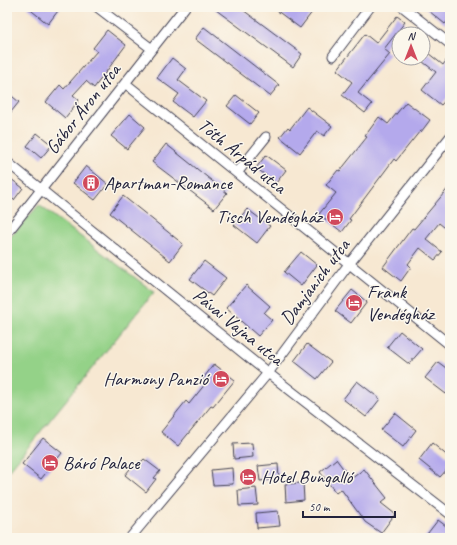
<svg xmlns="http://www.w3.org/2000/svg" width="457" height="545" viewBox="0 0 457 545" font-family="Caveat,sans-serif">
	<style>
		.green { fill: #94d288; stroke: #5b7a62 }
		.building { fill: #b4a9ec }
		.lines { fill: none; stroke-linecap: round; stroke-linejoin: round }
		.street-casing { stroke: #424052; stroke-width: 11 }
		.street { stroke: #fff; stroke-width: 9 }
		.labels { text-anchor: middle; dominant-baseline: central; stroke-width: 3; stroke-linejoin: round; paint-order: stroke }
		.street-label { font-size: 19px; fill: #22223b; stroke: #fbf7ec }
		.poi-label { font-size: 19px; fill: #22223b; stroke: #fbf7ec; text-anchor: start }
	</style>
	<rect width="100%" height="100%" fill="#fbf7ec"/>
	<filter id="ink" filterUnits="userSpaceOnUse"><feTurbulence type="fractalNoise" baseFrequency=".025" numOctaves="2"/><feDisplacementMap in="SourceGraphic" scale="8" xChannelSelector="R" yChannelSelector="G"/><feConvolveMatrix kernelMatrix="1 2 1 2 8 2 1 2 1" color-interpolation-filters="sRGB"/></filter>
	<filter id="wash" filterUnits="userSpaceOnUse"><feTurbulence type="fractalNoise" baseFrequency=".012" numOctaves="4" result="noise"/><feDisplacementMap in="SourceGraphic" scale="16" xChannelSelector="R" yChannelSelector="G"/><feGaussianBlur stdDeviation="0.9" result="paint"/><feColorMatrix in="noise" values="0 0 0 0 0 0 0 0 0 0 0 0 0 0 0 0 0 1.4 0 .05"/><feComposite in="paint" operator="in"/></filter>
	<g filter="url(#wash)">
		<rect width="100%" height="100%" fill="#f7e8d2"/>
		<!-- green -->
		<path class="green" d="M39 205 154 292 7 473V241Z"/>
		<g id="blocks">
			<!-- building -->
			<path class="building" d="M27 7H61L48 24Z
				M212 7H239L302 54 293 67Z
				M272 7H316L300 28Z
				M424 7H450V18L445 24Z
				M397 16 405 22 384 49 390 54 358 93 372 104 365 113 342 95 352 82 337 70 365 34 376 43Z
				M204 27 279 85 270 96 195 39Z
				M107 30 126 45 94 88 86 81 73 95 79 100 65 118 46 102 60 85 64 89 97 51 93 48Z
				M423 49 443 65 450 55V95L441 105 422 90 436 72 423 62Z
				M172 58 186 69 178 80 206 101 193 117 173 102 179 94 157 78Z
				M7 92 19 102 7 117Z
				M236 95 259 113 250 124 227 106Z
				M406 102 430 120 421 132 420 131 396 161 394 159 349 219 351 220 342 232 319 214 336 193 326 185 338 170 340 171 367 137 365 136 379 117 388 124Z
				M307 107 332 126 324 136 317 131 300 153 280 137 288 127 290 129Z
				M130 114 145 127 127 149 111 136Z
				M37 133 52 145 41 158 27 146Z
				M166 144 227 193 214 209 152 162Z
				M266 155 286 170 276 183 256 168Z
				M86 166 108 184 95 200 73 183Z
				M7 176 23 188 14 200 7 195Z
				M450 186V232L439 223 426 239 442 252 435 260 420 248 408 264 411 267 401 281 383 267 412 228 414 229Z
				M123 196 183 244 170 261 110 213Z
				M247 209 270 226 257 243 234 225Z
				M301 252 317 265 301 286 284 272Z
				M204 261 226 278 212 296 190 279Z
				M246 285 270 306 264 313 272 320 258 336 226 308Z
				M352 290 367 302 351 323 335 311Z
				M400 331 422 349 409 364 387 347Z
				M307 344 331 362 317 379 294 361Z
				M438 362 450 371V389L446 394 425 378Z
				M214 364 235 380 213 407 211 406 178 446 161 432 186 401 189 404 206 383 202 380Z
				M357 381 380 399 366 417 343 399Z
				M395 413 416 430 403 447 381 430Z
				M43 438 62 453 41 479 22 464Z
				M252 443 253 457 234 459 233 444Z
				M432 443 450 458V466L440 477 419 460Z
				M144 459 160 471 154 478 156 479 146 492 125 475 135 463 138 465Z
				M336 459 351 479 364 469 387 498 381 503 395 514 381 533 365 522 341 489 336 493 320 472Z
				M278 464 279 479 260 481 258 466Z
				M232 468 233 484 213 485 211 470Z
				M303 483 304 500 286 502 285 484Z
				M256 488 258 505 239 506 238 490Z
				M278 511 280 526 257 528 256 513Z
				M438 520 450 529V538H424Z"/>
		</g>
	</g>
	<g filter="url(#ink)">
		<use href="#blocks" fill-opacity="0" stroke="#424052" stroke-width="1"/>
		<g class="lines">
			<!-- street casing -->
			<g class="street-casing">
				<path id="street" d="M97 7 152 49
					M403 7 450 44
					M333 56 370 7
					M125 83 450 345
					M7 162 268 373 450 514
					M237 173 266 137
					M7 233 185 7
					M130 538 268 373 349 264 450 137"/>
			</g>
			<!-- street -->
			<use href="#street" class="street"/>
		</g>
	</g>
	<!-- icons -->
	<defs>
		<g id="building-disc" transform="scale(0.9)"><circle r="9.5" fill="#d1495b" stroke="#fbf7ec"/><path d="M-4-6H4V6H1V3H-1V6H-4ZM-2.5-4.3h1.7v1.8h-1.7ZM.8-4.3h1.7v1.8H.8ZM-2.5-1h1.7V.8h-1.7ZM.8-1h1.7V.8H.8Z" fill="#fff"/></g>
		<g id="hotel-disc" transform="scale(0.9)"><circle r="9.5" fill="#d1495b" stroke="#fbf7ec"/><path d="M-6-4.5h1.5V1H6V5H4.5V3h-9V5H-6ZM-4 0a1.8 1.8 0 1 1 3.6 0ZM.5 0V-2.5h3Q6-2.5 6 0Z" fill="#fff"/></g>
	</defs>
	<g fill-rule="evenodd">
		<use href="#building-disc" x="91" y="183"/>
		<use href="#hotel-disc" x="335" y="217"/>
		<use href="#hotel-disc" x="354" y="303"/>
		<use href="#hotel-disc" x="221" y="379"/>
		<use href="#hotel-disc" x="50" y="463"/>
		<use href="#hotel-disc" x="248" y="477"/>
	</g>
	<g class="labels">
		<!-- street labels -->
		<g class="street-label">
			<text transform="translate(83 109) rotate(-52)">Gábor Áron utca</text>
			<text transform="translate(242 156) rotate(39)">Tóth Árpád utca</text>
			<text transform="translate(315 282) rotate(-53)">Damjanich utca</text>
			<text transform="translate(238 327) rotate(39)">Pávai Vajna utca</text>
		</g>
		<!-- poi labels -->
		<g class="poi-label">
			<text x="104" y="183">Apartman-Romance</text>
			<text x="322" y="217" text-anchor="end">Tisch Vendégház</text>
			<text x="367" y="292">Frank<tspan x="367" dy="22">Vendégház</tspan></text>
			<text x="208" y="379" text-anchor="end">Harmony Panzió</text>
			<text x="63" y="463">Báró Palace</text>
			<text x="261" y="477">Hotel Bungalló</text>
		</g>
	</g>
	<!-- margin -->
	<rect width="457" height="545" fill="none" stroke="#fbf7ec" stroke-width="24"/>
	<!-- north arrow -->
	<g transform="translate(411 46)"><circle r="19" fill="#fbf7ec" stroke="#a4a2a5"/>
	<path d="M0-3L7 15L0 10L-7 15Z" fill="#d1495b"/>
	<text y="-6" font-size="11" font-weight="bold" text-anchor="middle" fill="#22223b">N</text>
	</g>
	<!-- scale -->
	<path d="M303 511v6h92v-6" fill="none" stroke="#22223b" stroke-width="2"/>
	<text x="309" y="511" font-size="12" fill="#22223b" stroke="#fbf7ec" stroke-width="3" paint-order="stroke">50 m</text>
</svg>
